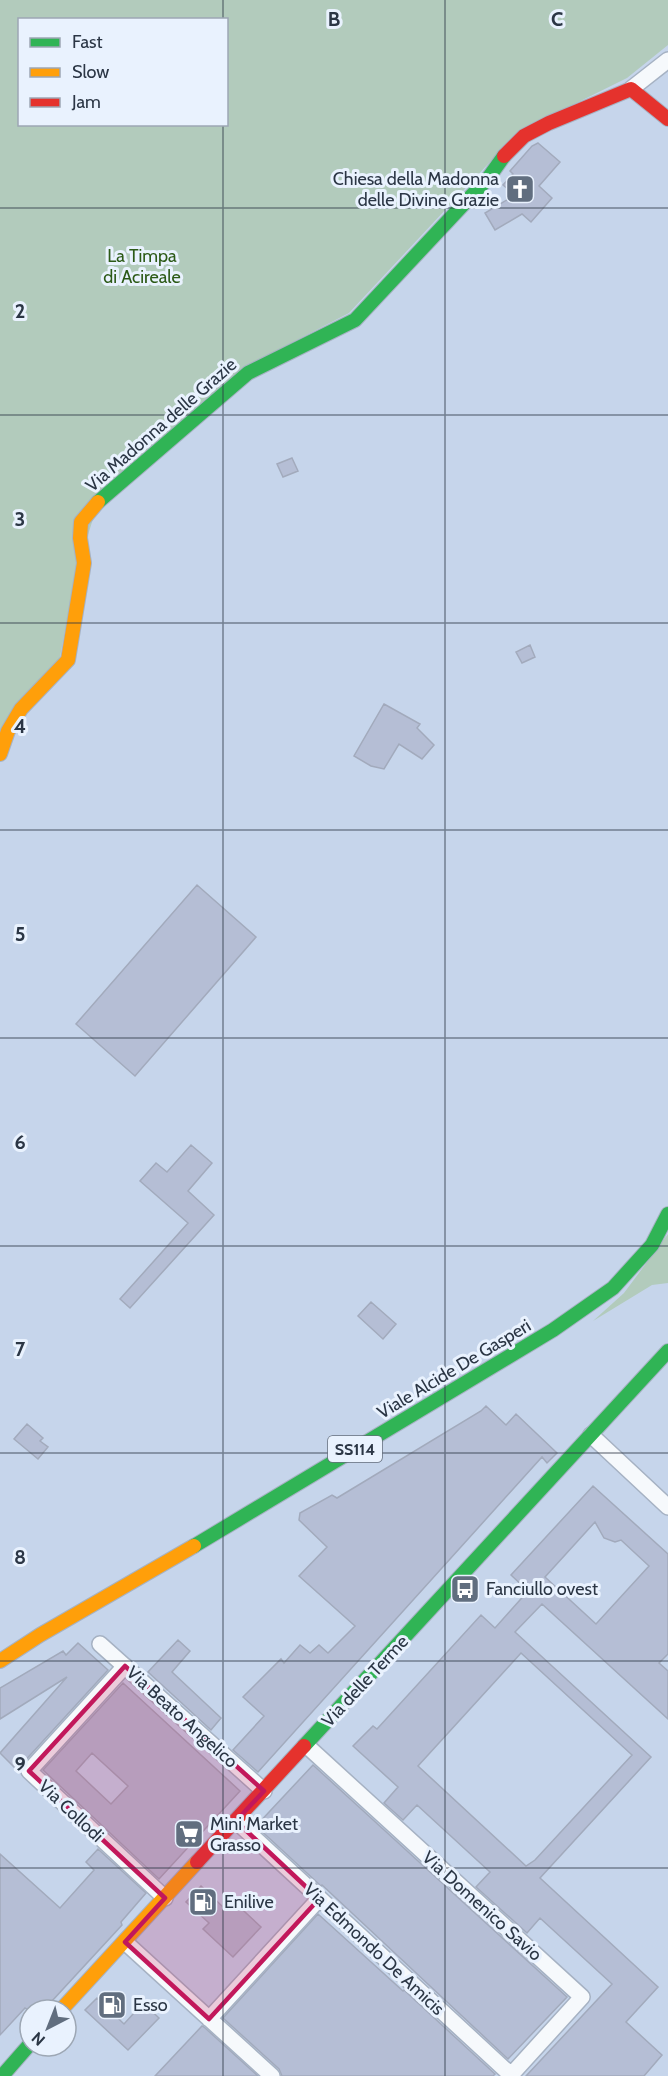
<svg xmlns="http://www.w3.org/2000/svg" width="668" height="2076" viewBox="0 0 668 2076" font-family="Cabin,sans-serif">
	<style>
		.green { fill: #b2cbbc; fill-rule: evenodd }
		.building { fill: #b5bed5; stroke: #a2aabc; stroke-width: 1.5; fill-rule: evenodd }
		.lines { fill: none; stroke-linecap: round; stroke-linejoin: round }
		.street-casing { stroke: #a6b2c3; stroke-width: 18 }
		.fast-casing { stroke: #a6b2c3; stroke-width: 16 }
		.slow-casing { stroke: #a6b2c3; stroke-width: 16 }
		.jam-casing { stroke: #a6b2c3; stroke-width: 16 }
		.street { stroke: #f6f9fc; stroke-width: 15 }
		.fast { stroke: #30b455; stroke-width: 14 }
		.slow { stroke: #ff9f0a; stroke-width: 14 }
		.jam { stroke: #e5322d; stroke-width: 14 }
		.marked { fill: #c2185b; fill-opacity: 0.2; stroke: #c2185b; stroke-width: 4.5; stroke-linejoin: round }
		.grid { fill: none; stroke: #2b3645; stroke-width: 1.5; stroke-opacity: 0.55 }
		.labels { text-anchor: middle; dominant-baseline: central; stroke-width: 6; stroke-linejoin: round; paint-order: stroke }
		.shield { fill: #e9f2fe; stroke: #646e7c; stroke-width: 1.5 }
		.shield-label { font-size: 16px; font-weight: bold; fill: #2b3645 }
		.poi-label { font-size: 18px; fill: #2b3645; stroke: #e9f2fe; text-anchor: start }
		.park-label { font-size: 18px; fill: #2c5a17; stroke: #e9f2fe }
		.street-label { font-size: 18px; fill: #2b3645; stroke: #e9f2fe }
		.grid-label { font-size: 20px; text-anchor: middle; font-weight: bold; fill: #2b3645; stroke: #e9f2fe; stroke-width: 6; stroke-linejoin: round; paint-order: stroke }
	</style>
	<rect width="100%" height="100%" fill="#c6d5eb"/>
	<!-- green -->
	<path class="green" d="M0 0H668V45L627 78 518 132 349 313 243 368 101 493 75 577 60 657 0 740ZM20 20H226V124H20Z
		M668 1234V1283L652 1285 593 1321 624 1293Z"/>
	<!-- building -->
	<path class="building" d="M538 143 560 162 539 186 552 198 531 222 522 214 495 230 485 213 515 195 503 185 513 174 510 171 532 146Z
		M292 458 298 471 283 477 277 464Z
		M530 645 535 657 522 663 516 652Z
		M384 704 420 724 417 728 434 745 422 759 399 744 384 769 371 766 354 756Z
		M197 885 256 937 135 1076 76 1024Z
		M191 1145 212 1163 188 1191 214 1215 130 1308 120 1299 188 1223 140 1181 156 1163 167 1172Z
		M371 1302 396 1324 383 1339 358 1316Z
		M486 1406 506 1425 516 1414 557 1453 547 1463 542 1457 258 1772 233 1750 264 1716 243 1697 281 1659 284 1663 300 1645 310 1653 319 1645 328 1653 355 1626 299 1576 327 1547 299 1520 300 1513 332 1495 337 1498 481 1411Z
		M27 1424 43 1438 40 1441 48 1447 38 1459 14 1439Z
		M593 1486 668 1554V1654L659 1663 668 1671V1719L542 1604 515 1632 651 1757 540 1878 658 1987 626 2022 662 2055 644 2076H526L612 1984 540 1918 527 1933 476 1887 490 1872 417 1805 403 1820 384 1803 398 1787 353 1746 373 1726 377 1729 481 1615 495 1628 528 1591 511 1575ZM595 1522 604 1538 615 1542 621 1540 649 1566 596 1624 545 1577ZM521 1653 632 1755 535 1860 526 1866 418 1766Z
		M178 1640 190 1651 172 1672 221 1718 211 1730 148 1672Z
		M78 1643 108 1670 22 1764 18 1771 0 1753 67 1677 0 1719V1688L63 1651 66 1655Z
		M123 1683 240 1791 159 1879 43 1770ZM92 1753 128 1786 111 1804 76 1771Z
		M313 1765 567 1997 508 2059 322 1885 321 1886 256 1826Z
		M98 1849 146 1893 121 1922 122 1925 52 2001 48 2010H28L25 2008 0 2035V1854L60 1908 94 1870 86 1862Z
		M201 1886 223 1907 231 1899 261 1927 233 1957 203 1929 209 1923 186 1902Z
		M318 1914 403 1991 404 1990 495 2074 493 2076H282L279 2069 223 2018Z
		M97 1998 124 2024 143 2003 159 2018 128 2050 85 2010Z
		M202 2026 204 2027 258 2076H155Z"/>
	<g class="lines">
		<!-- street casing -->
		<g class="street-casing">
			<path id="street" d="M631 89 668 60
				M591 1435 668 1507
				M100 1644 264 1791
				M125 1666 29 1771 165 1898
				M306 1745 582 1997 511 2075
				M236 1821 512 2076
				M125 1942 272 2076
				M209 2019 319 1899"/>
		</g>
		<!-- fast casing -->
		<g class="fast-casing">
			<path id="fast" d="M98 502 248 373 355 320 489 177 504 156
				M194 1546 553 1330 613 1288 652 1245 668 1214
				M304 1746 668 1351
				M2 2076 30 2044"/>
		</g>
		<!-- slow casing -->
		<g class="slow-casing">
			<path id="slow" d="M0 754 8 731 21 709 68 660 84 563 80 538 81 522 98 502
				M0 1661 40 1635 194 1546
				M61 2010 197 1862"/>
		</g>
		<!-- jam casing -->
		<g class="jam-casing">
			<path id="jam" d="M504 156 524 136 549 123 631 89 668 119
				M197 1862 304 1746"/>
		</g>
		<!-- street -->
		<use href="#street" class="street"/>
		<!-- fast -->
		<use href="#fast" class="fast"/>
		<!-- slow -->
		<use href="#slow" class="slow"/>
		<!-- jam -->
		<use href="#jam" class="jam"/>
	</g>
	<!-- marked area -->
	<path class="marked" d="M125 1666 264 1791 236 1821 319 1899 209 2019 125 1942 165 1898 29 1771Z"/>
	<!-- grid -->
	<path class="grid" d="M223 0V20M445 0V2076M223 124V2076M0 208H668M0 415H668M0 623H668M0 830H668M0 1038H668M0 1246H668M0 1453H668M0 1661H668M0 1868H668"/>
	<!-- icons -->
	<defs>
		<g id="church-square" transform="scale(1.5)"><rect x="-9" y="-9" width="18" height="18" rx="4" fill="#616e7f" stroke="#e9f2fe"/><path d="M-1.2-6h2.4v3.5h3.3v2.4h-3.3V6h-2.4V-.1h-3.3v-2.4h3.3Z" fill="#fff"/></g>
		<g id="bus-square" transform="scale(1.5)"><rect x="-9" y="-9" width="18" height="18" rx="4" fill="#616e7f" stroke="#e9f2fe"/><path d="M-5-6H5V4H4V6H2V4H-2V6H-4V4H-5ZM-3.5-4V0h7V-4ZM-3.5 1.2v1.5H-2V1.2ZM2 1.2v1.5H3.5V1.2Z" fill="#fff"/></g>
		<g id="supermarket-square" transform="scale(1.5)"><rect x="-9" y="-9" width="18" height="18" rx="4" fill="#616e7f" stroke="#e9f2fe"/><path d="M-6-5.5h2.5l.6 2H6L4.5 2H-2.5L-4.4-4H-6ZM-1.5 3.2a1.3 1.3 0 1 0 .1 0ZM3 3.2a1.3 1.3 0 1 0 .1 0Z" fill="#fff"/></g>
		<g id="fuel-square" transform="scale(1.5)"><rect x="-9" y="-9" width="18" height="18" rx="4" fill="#616e7f" stroke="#e9f2fe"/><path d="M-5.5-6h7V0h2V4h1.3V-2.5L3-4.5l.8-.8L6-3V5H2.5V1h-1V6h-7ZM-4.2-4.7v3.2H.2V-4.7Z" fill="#fff"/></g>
	</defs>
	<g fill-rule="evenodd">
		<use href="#church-square" x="520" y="189"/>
		<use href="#bus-square" x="465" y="1589"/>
		<use href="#supermarket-square" x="189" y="1834"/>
		<use href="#fuel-square" x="203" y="1902"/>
		<use href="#fuel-square" x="112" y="2005"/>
	</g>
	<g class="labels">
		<!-- shield labels -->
		<rect class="shield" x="328" y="1436" width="54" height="26" rx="4.5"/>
		<g class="shield-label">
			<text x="355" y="1449">SS114</text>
		</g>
		<!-- poi labels -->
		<g class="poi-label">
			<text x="499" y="179" text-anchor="end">Chiesa della Madonna<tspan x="499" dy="21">delle Divine Grazie</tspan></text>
			<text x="486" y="1589">Fanciullo ovest</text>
			<text x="210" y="1824">Mini Market<tspan x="210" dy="21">Grasso</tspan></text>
			<text x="224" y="1902">Enilive</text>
			<text x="133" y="2005">Esso</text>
		</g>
		<!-- park labels -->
		<g class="park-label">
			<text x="142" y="256">La Timpa<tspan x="142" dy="21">di Acireale</tspan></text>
		</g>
		<!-- street labels -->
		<g class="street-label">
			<text transform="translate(161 425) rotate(-41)">Via Madonna delle Grazie</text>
			<text transform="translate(454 1369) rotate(-31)">Viale Alcide De Gasperi</text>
			<text transform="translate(365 1681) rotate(-47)">Via delle Terme</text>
			<text transform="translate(182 1717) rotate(42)">Via Beato Angelico</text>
			<text transform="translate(71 1811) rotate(43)">Via Collodi</text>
			<text transform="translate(482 1906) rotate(42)">Via Domenico Savio</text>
			<text transform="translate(374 1949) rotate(43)">Via Edmondo De Amicis</text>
		</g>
	</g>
	<g class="grid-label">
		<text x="334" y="26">B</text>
		<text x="557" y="26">C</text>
		<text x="20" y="318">2</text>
		<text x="20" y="526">3</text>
		<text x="20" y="733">4</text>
		<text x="20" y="941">5</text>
		<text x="20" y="1149">6</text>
		<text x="20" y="1356">7</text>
		<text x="20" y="1564">8</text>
		<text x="20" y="1771">9</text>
	</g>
	<!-- legend -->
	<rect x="18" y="18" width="210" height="108" fill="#e9f2fe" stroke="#9da7b4" stroke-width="1.5"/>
	<rect x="30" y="38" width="30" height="9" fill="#30b455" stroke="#9da7b4" stroke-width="1.5"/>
	<text x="72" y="48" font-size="18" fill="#2b3645">Fast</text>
	<rect x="30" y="68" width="30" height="9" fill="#ff9f0a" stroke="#9da7b4" stroke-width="1.5"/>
	<text x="72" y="78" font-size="18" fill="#2b3645">Slow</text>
	<rect x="30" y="98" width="30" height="9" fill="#e5322d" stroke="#9da7b4" stroke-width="1.5"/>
	<text x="72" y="108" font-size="18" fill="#2b3645">Jam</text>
	<!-- north arrow -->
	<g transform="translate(48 2028) rotate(222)"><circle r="28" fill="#e9f2fe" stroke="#9da7b4" stroke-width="1.5"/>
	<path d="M0-4.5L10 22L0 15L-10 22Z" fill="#616e7f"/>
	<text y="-9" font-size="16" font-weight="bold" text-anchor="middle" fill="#2b3645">N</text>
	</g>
</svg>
